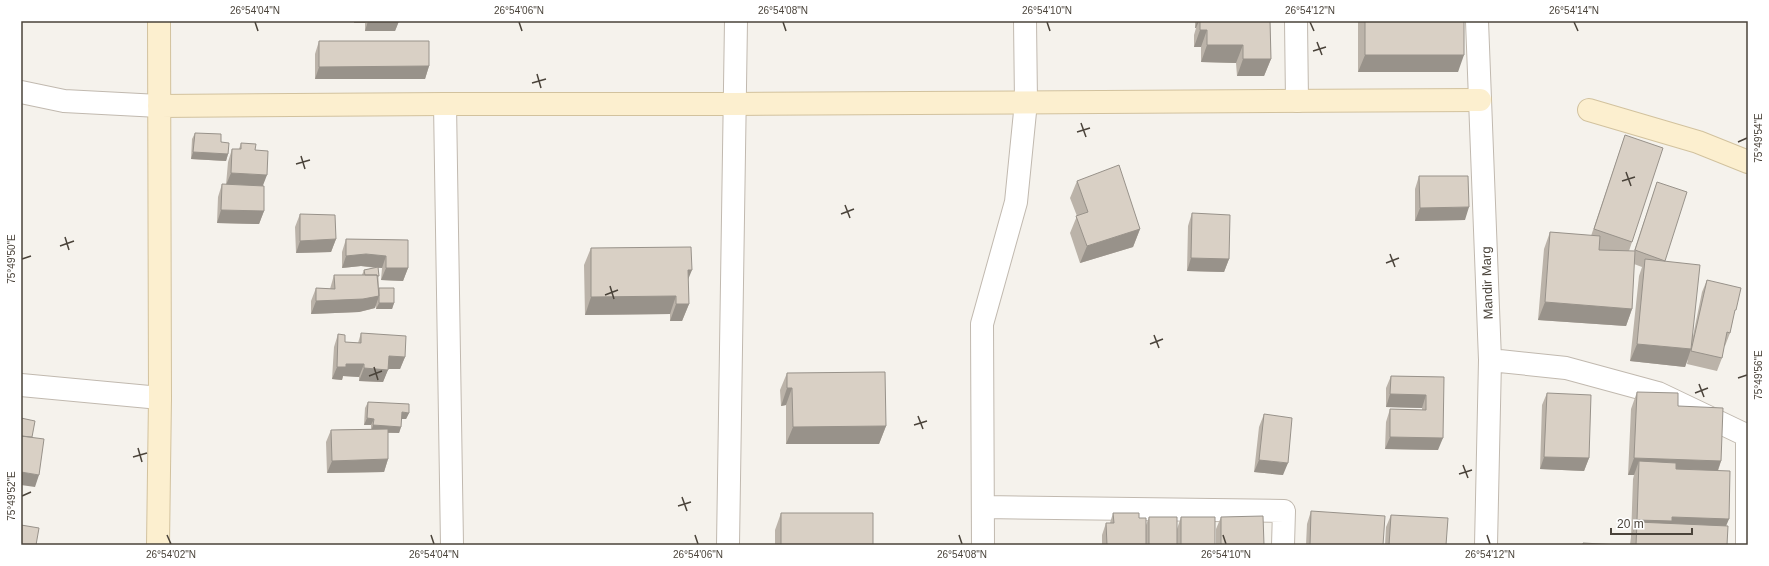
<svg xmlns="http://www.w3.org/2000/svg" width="1769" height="566" viewBox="0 0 1769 566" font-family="Arial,sans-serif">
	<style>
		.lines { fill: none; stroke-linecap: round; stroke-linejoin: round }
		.street-casing { stroke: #c1b9af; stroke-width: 24 }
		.secondary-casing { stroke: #d2c29e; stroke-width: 24 }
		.street { stroke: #fff; stroke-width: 22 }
		.secondary { stroke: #fcefcf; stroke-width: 22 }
		.wall { fill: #bbb3a9 }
		.shaded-wall { fill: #98928a }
		.building { fill: #d9d0c5; stroke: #98928a }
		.ticks { fill: none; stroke: #4a433a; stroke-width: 1.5 }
		.labels { text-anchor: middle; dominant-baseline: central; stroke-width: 3.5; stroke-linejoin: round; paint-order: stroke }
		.street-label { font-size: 13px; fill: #4a433a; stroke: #fff }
		.neatline { fill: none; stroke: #4a433a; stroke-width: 1.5 }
		.ticks-label { font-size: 10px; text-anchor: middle; fill: #4a433a }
	</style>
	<rect width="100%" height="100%" fill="#f5f2ec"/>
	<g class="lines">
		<!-- street casing -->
		<g class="street-casing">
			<path id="street" d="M1296 21 1297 101
				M1477 21 1490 360 1486 545
				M21 92 64 101 159 106
				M445 104 452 545
				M1490 360 1566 368 1658 393 1748 436
				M21 385 160 398
				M983 507 1284 511 1283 545
				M728 545 736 21
				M983 545 982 324 1016 202 1026 102 1025 21
				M1747 545V436"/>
		</g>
		<!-- secondary casing -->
		<g class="secondary-casing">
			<path id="secondary" d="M159 106 445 104H733L1480 100
				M1589 110 1698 142 1748 162
				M158 545 160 398 159 21"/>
		</g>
		<!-- street -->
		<use href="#street" class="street"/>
		<!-- secondary -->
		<use href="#secondary" class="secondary"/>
	</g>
	<!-- wall -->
	<path class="wall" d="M354 21H399L395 31H365V23H354Z
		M1195 21H1270L1271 59 1264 76H1237L1236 63 1201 62V47H1194V35L1196 28H1195Z
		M1337 21H1464L1458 72H1358V22H1337Z
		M319 41 429 66 425 79H315V54Z
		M195 133 221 142 228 154 226 161 191 159 192 139Z
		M1625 135 1632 242 1629 251H1634L1657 182 1665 261 1693 336 1702 292 1707 280 1733 319 1730 333 1725 346 1724 345 1722 358 1717 371 1687 364 1688 359 1685 367 1630 361 1639 276 1642 267 1634 264 1632 309 1626 326 1538 320 1544 249 1550 232 1591 236Z
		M241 143 255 150 263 186 264 211 259 224 217 223 218 197 222 184 226 185 228 162 232 149H239Z
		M1419 176 1465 220 1415 221V189Z
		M1077 181 1140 229 1133 247 1080 263 1070 233 1077 216 1070 198Z
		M1192 213 1229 259 1224 272 1187 271 1188 226Z
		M300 214 336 239 331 252 296 253 295 227Z
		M346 239 408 240V268L403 281 381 280 382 268H378L379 289 394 303 392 309H376V303L375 308 359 312 311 314V301L316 288 330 289 334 275H362L364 270 376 268 361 266 342 268V252Z
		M591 248 688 279 689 304 682 321H670V314L585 315 584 265Z
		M361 333 405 357 400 369H388L383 382 359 381V377L343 376 342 380 332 379 334 347 338 334 345 342 358 343Z
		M787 373 886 426 879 444H786V405L781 406 780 390Z
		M1391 376 1444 377 1438 450 1385 449 1386 422 1390 409 1422 410V408L1386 407V388Z
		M1637 392 1678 406 1721 461 1718 471 1726 526 1727 545H1630L1631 537 1633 479 1634 475H1628L1631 409Z
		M1547 393 1589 458 1584 471 1540 469 1542 405Z
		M368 402 409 413 406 419H401V427L399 433H388V459L384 472 327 473 326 442 331 430 371 429V425H364L365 408Z
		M1264 414 1283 475 1254 472 1259 427Z
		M1311 511 1383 545H1306L1307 524Z
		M781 513 873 545H775V530Z
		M1113 513 1139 518 1146 525 1149 517 1177 529 1181 517 1215 545H1102V535L1106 523H1110Z
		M1391 515 1446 545H1385L1386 527Z
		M1221 517 1264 545H1216V529Z"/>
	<!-- shaded-wall -->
	<path class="shaded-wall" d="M355 21H366L365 23H354Z
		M368 21H399L395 31H365Z
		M1197 21H1199L1196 28H1195Z
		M1337 21H1359L1358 22H1337Z
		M1200 30H1207L1201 47H1194Z
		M1207 45H1243L1236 63 1201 62Z
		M1365 55H1464L1458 72H1358Z
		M1243 59H1271L1264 76H1237Z
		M429 66 425 79H315L319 67Z
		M193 152 228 154 226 161 191 159Z
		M231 173 267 175 262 188 226 185Z
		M1469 207 1465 220 1415 221 1420 208Z
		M221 210 264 211 259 224 217 223Z
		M1140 229 1133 247 1080 263 1087 246Z
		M336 239 331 252 296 253 300 241Z
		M366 254 386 256 382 268 361 266 342 268 346 256Z
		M1191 258 1229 259 1224 272 1187 271Z
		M386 268H408L403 281 381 280Z
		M688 270H692L685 287Z
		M379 296 375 308 359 312 311 314 316 301Z
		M676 296 670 314 585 315 591 297Z
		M1545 302 1632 309 1626 326 1538 320Z
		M379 303H394L392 309H376Z
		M676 304H689L682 321H670Z
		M1637 344 1691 349 1685 367 1630 361Z
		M389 356 405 357 400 369H384Z
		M346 364H364L359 377 343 376 342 380 332 379 337 367Z
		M364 368 388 370 383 382 359 381Z
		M787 388H792L786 405 781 406Z
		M1390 394 1426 395 1422 408 1386 407Z
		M402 412 409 413 406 419H399Z
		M367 418 374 419 371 425H364Z
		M373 425 401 427 399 433 371 432Z
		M886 426 879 444H786L793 427Z
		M1390 437 1443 438 1438 450 1385 449Z
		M1544 457 1589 458 1584 471 1540 469Z
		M1634 458 1721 461 1715 478 1639 461 1634 475H1628Z
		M388 459 384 472 327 473 332 461Z
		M1259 460 1288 463 1283 475 1254 472Z
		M21 472 39 475 35 487 21 485Z
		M1672 517 1729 519 1722 536 1637 522 1631 537 1637 520Z"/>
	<!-- building -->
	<path class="building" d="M1200 21H1270L1271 59H1243V45H1207V30H1200Z
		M1365 21H1464V55H1365Z
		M319 41H429V66L319 67Z
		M195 133 221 134V142L229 143 228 154 193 152Z
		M1625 135 1663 148 1632 242 1594 229Z
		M241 143 256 144 255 150 268 151 267 175 231 173 232 149H241Z
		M1119 165 1140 229 1087 246 1076 216 1088 212 1077 181Z
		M1419 176H1468L1469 207 1420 208Z
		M1657 182 1687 192 1665 261 1635 250Z
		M222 184 264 186V211L221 210Z
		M1192 213 1230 215 1229 259 1191 258Z
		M300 214 335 215 336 239 300 241Z
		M1550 232 1600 236 1599 250 1635 251 1632 309 1545 302Z
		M346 239 408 240V268H386V256L366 254 346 256Z
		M691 247 692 270H688L689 304H676V296L591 297V248Z
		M1645 259 1700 265 1691 349 1637 344Z
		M378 267 379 276H377V275H365L364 270Z
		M334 275H377L379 296 363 299 316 301V288L335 289Z
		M1707 280 1741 288 1736 310H1735L1730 333 1727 332 1722 358 1691 351Z
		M379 288H394V303H379Z
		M361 333 406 336 405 357 389 356 388 370 364 368V364H346V367H337L338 334 345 335V342L361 343Z
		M885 372 886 426 793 427 792 388H787V373Z
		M1391 376 1444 377 1443 438 1390 437V409L1426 410V395L1390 394Z
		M1637 392 1678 393V406L1723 408 1721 461 1634 458Z
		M1547 393 1591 395 1589 458 1544 457Z
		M368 402 409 404V413L402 412 401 427 373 425 374 419 367 418Z
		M1264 414 1292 418 1288 463 1259 460Z
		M21 418 35 421 32 437 21 436Z
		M388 429V459L332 461 331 430Z
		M21 436 44 439 39 475 21 472Z
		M1639 461 1676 463V469L1730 471 1729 519 1672 517V521L1637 520Z
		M1311 511 1385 516 1383 545H1310Z
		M781 513H873V545H781Z
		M1113 513H1139V518H1146V545H1107L1106 523H1114Z
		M1391 515 1448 518 1446 545H1389Z
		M1263 516 1264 545H1221V517Z
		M1149 517H1177V545H1149Z
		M1181 517H1215V545H1181Z
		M1637 522 1728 526 1727 545H1636Z
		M21 525 39 528 36 545H21Z
		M1583 543 1619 545H1583Z"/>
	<!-- ticks -->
	<path class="ticks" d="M255 22 258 31M519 22 522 31M783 22 786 31M1047 22 1050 31M1310 22 1314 31M1574 22 1578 31M1317 42 1322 55M1313 51 1326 47M537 74 541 88M532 83 546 79M1081 123 1086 137M1077 132 1090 128M1738 142 1747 138M301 156 305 169M296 164 310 160M1626 172 1631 186M1622 181 1635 177M845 205 850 218M841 214 854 209M65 237 69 250M60 246 74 241M1390 254 1395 267M22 259 31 256M1386 263 1399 258M610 286 614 299M605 295 618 290M1154 335 1159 348M1150 344 1163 339M374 367 378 380M369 376 382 371M1738 378 1747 375M1699 384 1704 397M1695 393 1708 388M918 416 923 429M914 425 927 421M138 448 142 462M133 457 147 453M1463 465 1468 478M1459 474 1472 470M22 496 31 492M682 497 687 511M678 506 691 502M167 535 171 544M431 535 434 544M695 535 698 544M959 535 962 544M1223 535 1226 544M1487 535 1490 544"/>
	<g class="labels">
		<!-- street labels -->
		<g class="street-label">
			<text transform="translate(1487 283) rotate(-92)">Mandir Marg</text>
		</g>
	</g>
	<!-- border -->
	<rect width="1769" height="566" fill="none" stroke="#ffffff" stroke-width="44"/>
	<!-- scale -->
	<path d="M1611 528v6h81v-6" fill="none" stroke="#4a433a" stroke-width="2"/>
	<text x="1617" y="528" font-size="12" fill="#4a433a" stroke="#ffffff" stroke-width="3" paint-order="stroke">20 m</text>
	<rect x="22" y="22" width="1725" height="522" class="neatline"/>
	<g class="ticks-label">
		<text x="255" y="14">26°54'04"N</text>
		<text x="519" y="14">26°54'06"N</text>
		<text x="783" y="14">26°54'08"N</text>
		<text x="1047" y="14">26°54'10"N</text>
		<text x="1310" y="14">26°54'12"N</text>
		<text x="1574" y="14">26°54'14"N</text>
		<text transform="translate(1758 138) rotate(-90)" y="4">75°49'54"E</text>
		<text transform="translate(11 259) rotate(-90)" y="4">75°49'50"E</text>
		<text transform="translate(1758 375) rotate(-90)" y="4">75°49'56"E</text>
		<text transform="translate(11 496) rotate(-90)" y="4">75°49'52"E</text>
		<text x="171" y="558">26°54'02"N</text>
		<text x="434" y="558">26°54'04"N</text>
		<text x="698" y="558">26°54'06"N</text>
		<text x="962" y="558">26°54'08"N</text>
		<text x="1226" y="558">26°54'10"N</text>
		<text x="1490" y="558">26°54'12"N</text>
	</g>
</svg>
